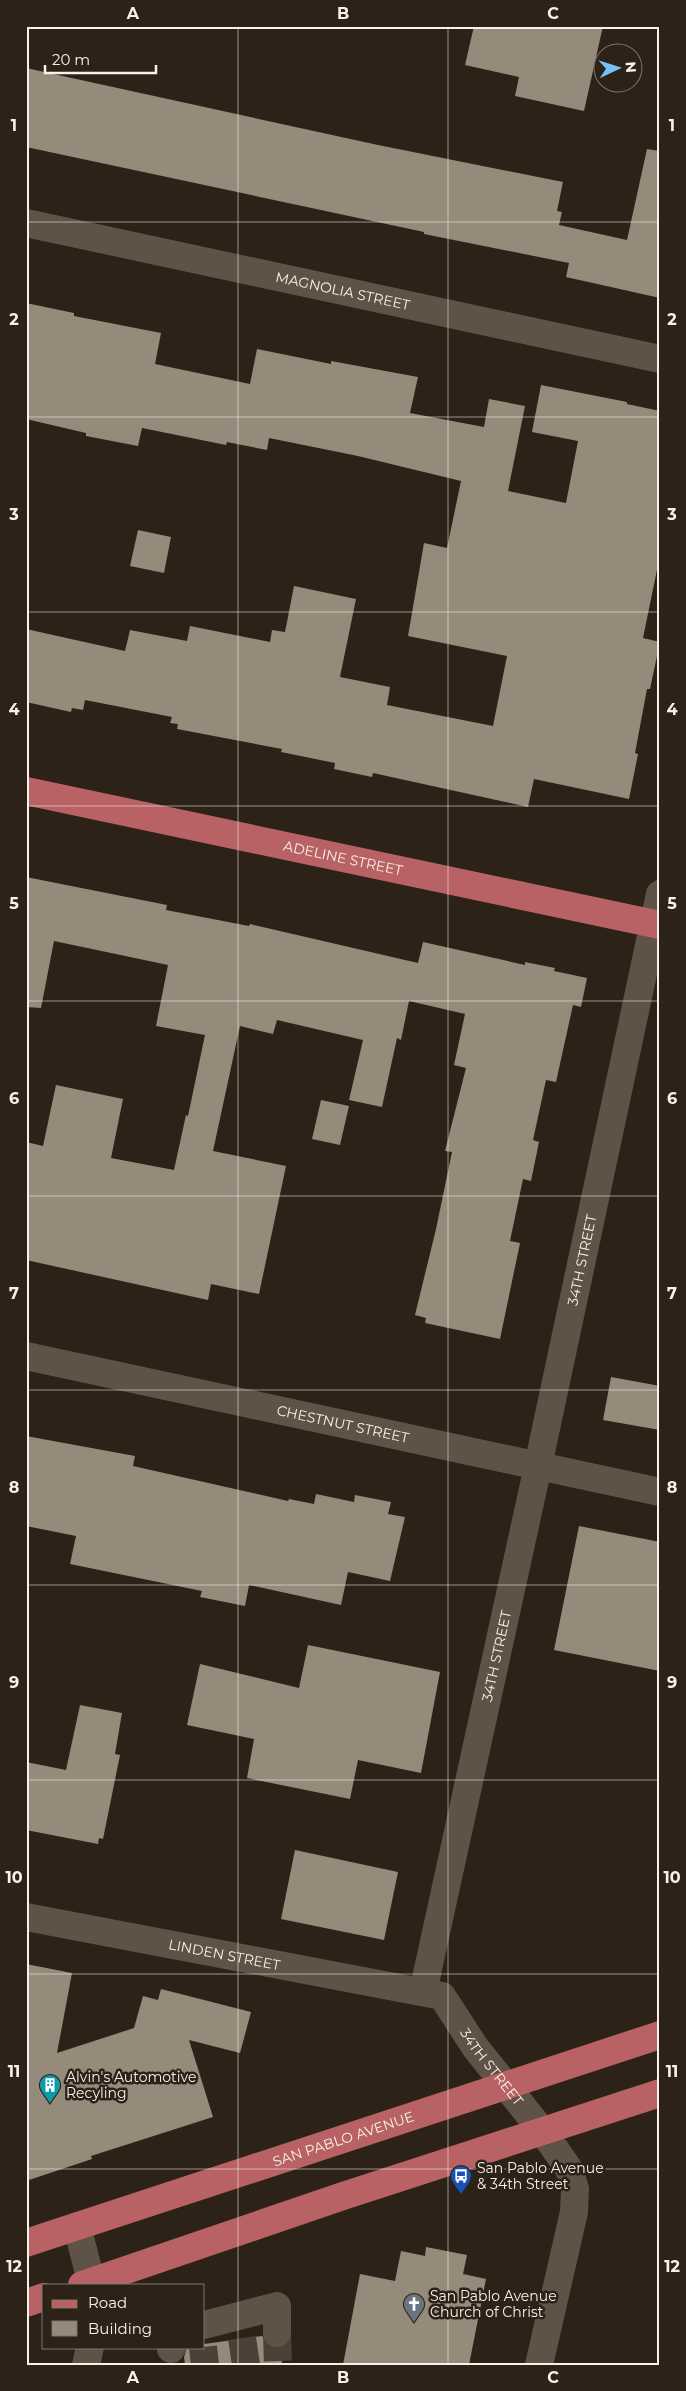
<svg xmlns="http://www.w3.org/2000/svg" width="686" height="2391" viewBox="0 0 686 2391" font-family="Montserrat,sans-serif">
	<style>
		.building { fill: #958b7b }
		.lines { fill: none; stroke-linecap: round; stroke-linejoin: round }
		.minor-tunnel { stroke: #4b4136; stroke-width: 28; stroke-dasharray: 28 14; stroke-linecap: butt }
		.minor { stroke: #5f5246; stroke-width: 28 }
		.major { stroke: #b86266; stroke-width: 28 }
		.grid { fill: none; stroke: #f8f1e9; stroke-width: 1; stroke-opacity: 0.55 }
		.labels { text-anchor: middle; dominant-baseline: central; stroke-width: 5; stroke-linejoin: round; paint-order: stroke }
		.street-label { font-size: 14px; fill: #f8f1e9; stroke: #2d2217 }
		.poi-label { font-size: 14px; fill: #f8f1e9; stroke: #2d2217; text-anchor: start }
		.neatline { fill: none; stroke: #f8f1e9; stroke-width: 2 }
		.grid-label { font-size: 16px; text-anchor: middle; font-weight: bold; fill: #f8f1e9 }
	</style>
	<rect width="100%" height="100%" fill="#2d2217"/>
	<!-- building -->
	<path class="building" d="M474 26H603L584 111 515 96 519 77 465 65Z
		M26 68 378 145 563 182 557 211 562 212 559 225 627 240 647 149 660 151V298L566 277 569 263 424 234V232L26 147Z
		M26 303 74 313V316L161 333 155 364 250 384 257 349 331 364V361L418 377 410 413 484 427 489 399 525 406 508 491 566 503 578 441 532 432 541 385 627 402V404L660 411V555L643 638 660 642 650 689H647L635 753 638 754 629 799 534 779 528 807 373 773 372 777 334 769 335 763 281 752 282 749 177 729 178 724 170 723 172 717 85 700 83 710 72 708 71 712 26 702V629L125 651 130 630 187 641 190 626 270 642 272 630 285 632 294 586 356 599 340 677 390 687 387 705 493 726 507 656 408 636 424 543 447 548 461 481 358 456 269 438 267 450 227 442 226 445 142 428 138 446 86 436V433L26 419Z
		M138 530 171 537 164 573 130 566Z
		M26 877 167 905 166 910 249 926 250 924 418 963 423 942 525 965V962L555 968 554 971 587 978 581 1007 573 1005 556 1082 546 1080 533 1140 539 1142 531 1181 523 1179 510 1241 520 1243 500 1339 425 1323 426 1318 415 1315 436 1229 452 1152 445 1151 466 1068 454 1065 465 1014 409 1001 401 1040 397 1038 382 1107 349 1100 363 1040 277 1020 273 1034 240 1026 213 1151 286 1166 259 1294 211 1284 208 1300 26 1260V1142L43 1146 56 1085 123 1099 111 1158 174 1170 186 1115 188 1116 205 1035 156 1026 168 965 54 941 41 1008 26 1007Z
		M321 1100 349 1106 340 1145 312 1139Z
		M611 1377 660 1386V1430L603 1420Z
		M26 1436 135 1456 133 1466 288 1501 289 1499 314 1504 316 1494 354 1502 355 1495 391 1502 388 1514 405 1517 390 1581 348 1572 341 1605 249 1585 245 1606 200 1597 202 1591 70 1564 76 1536 26 1526Z
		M579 1526 660 1542V1671L554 1650Z
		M308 1645 440 1672 421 1773 358 1760 350 1799 247 1778 254 1739 187 1725 200 1664 299 1688Z
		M80 1705 122 1713 115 1754 120 1755 103 1839 99 1838 98 1844 26 1830V1762L66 1770Z
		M295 1850 398 1872 384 1940 281 1919Z
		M26 1964 72 1973 57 2053 134 2028 143 1996 158 2000 161 1989 251 2012 240 2053 189 2040 213 2117 91 2156 92 2159 26 2181Z
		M426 2247 467 2255 463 2274 486 2279 469 2365H343L360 2274 395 2281 401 2251 425 2256Z
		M262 2336 269 2346 281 2348 282 2365H185L184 2357 187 2347H204V2344Z"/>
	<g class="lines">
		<!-- minor-tunnel -->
		<path class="minor-tunnel" d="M277 2333 278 2365
			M242 2338 246 2365
			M203 2347 205 2365"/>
		<!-- minor -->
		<g class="minor">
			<path id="s1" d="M26 223 660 359"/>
			<path id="s2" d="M26 1356 660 1492"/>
			<path id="s3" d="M26 1917 442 1996 475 2047 543 2132 569 2169 575 2189 574 2212 539 2365"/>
			<path id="s4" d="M423 1992 538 1466 660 894"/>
			<path d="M77 2226 92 2285"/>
			<path d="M204 2325 277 2306V2333"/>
			<path d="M171 2349 172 2347"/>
			<path d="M86 2365 90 2347"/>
		</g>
		<!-- major -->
		<g class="major">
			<path id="s5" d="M26 791 660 925"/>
			<path id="s6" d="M26 2243 660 2035"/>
			<path d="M82 2285 343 2196 660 2093"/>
			<path d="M26 2303 44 2297"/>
		</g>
	</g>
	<!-- grid -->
	<path class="grid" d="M238 26V2365M448 26V2365M26 222H660M26 417H660M26 612H660M26 806H660M26 1001H660M26 1196H660M26 1390H660M26 1585H660M26 1780H660M26 1974H660M26 2169H660"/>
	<!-- icons -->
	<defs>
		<g id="building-pin" transform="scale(1.125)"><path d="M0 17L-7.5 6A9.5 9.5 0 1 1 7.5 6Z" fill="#0f9aa8" stroke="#2d2217"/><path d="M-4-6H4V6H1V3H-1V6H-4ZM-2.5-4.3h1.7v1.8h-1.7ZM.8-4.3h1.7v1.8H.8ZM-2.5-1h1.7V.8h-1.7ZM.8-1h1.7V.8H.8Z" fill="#fff"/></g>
		<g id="bus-pin" transform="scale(1.125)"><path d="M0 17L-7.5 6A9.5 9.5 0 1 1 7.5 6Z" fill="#1a4fb4" stroke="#2d2217"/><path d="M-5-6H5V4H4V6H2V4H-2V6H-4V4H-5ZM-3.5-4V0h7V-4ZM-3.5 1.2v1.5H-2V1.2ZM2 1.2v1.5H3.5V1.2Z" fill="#fff"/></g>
		<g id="church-pin" transform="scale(1.125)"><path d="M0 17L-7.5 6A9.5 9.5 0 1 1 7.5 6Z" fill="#6b7280" stroke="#2d2217"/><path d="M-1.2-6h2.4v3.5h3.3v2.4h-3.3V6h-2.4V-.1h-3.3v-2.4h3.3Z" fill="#fff"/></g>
	</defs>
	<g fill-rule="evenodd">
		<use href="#building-pin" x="50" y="2085"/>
		<use href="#bus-pin" x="461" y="2176"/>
		<use href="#church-pin" x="414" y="2304"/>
	</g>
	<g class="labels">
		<!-- street labels -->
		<g class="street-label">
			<text stroke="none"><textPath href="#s1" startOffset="324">MAGNOLIA STREET</textPath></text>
			<text stroke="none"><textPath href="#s5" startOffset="324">ADELINE STREET</textPath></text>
			<text stroke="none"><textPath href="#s4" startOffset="749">34TH STREET</textPath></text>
			<text stroke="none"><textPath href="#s2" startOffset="324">CHESTNUT STREET</textPath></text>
			<text stroke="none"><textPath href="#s4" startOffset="344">34TH STREET</textPath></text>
			<text stroke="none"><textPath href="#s3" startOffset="202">LINDEN STREET</textPath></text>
			<text stroke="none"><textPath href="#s3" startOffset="510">34TH STREET</textPath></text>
			<text stroke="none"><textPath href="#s6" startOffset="334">SAN PABLO AVENUE</textPath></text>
		</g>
		<!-- poi labels -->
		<g class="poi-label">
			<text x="66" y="2077">Alvin's Automotive<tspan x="66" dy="16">Recyling</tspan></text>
			<text x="477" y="2168">San Pablo Avenue<tspan x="477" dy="16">&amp; 34th Street</tspan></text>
			<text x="430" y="2296">San Pablo Avenue<tspan x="430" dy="16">Church of Christ</tspan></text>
		</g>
	</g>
	<!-- border -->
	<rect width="686" height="2391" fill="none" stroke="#2d2217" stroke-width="55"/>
	<!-- legend -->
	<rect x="42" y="2284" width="162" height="65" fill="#2d2217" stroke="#7e756b"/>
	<rect x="52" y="2300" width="25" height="8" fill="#b86266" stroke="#7e756b"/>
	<text x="88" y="2308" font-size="15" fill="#f8f1e9">Road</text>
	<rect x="52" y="2321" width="25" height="15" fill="#958b7b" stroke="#7e756b"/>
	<text x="88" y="2334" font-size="15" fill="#f8f1e9">Building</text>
	<!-- north arrow -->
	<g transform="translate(618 68) rotate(86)"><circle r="24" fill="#2d2217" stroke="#7e756b"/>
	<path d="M0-4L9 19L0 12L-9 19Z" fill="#79bff8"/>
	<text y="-8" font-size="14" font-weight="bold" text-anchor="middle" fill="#f8f1e9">N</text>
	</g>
	<!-- scale -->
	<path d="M45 65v8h111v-8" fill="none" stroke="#f8f1e9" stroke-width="2.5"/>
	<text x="52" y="65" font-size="15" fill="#f8f1e9" stroke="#2d2217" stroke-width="4" paint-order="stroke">20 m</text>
	<rect x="28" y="28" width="630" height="2336" class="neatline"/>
	<g class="grid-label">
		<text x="133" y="19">A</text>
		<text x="343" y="19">B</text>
		<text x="553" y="19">C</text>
		<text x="14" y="131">1</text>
		<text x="672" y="131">1</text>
		<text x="14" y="325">2</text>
		<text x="672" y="325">2</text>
		<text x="14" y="520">3</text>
		<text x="672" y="520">3</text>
		<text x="14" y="715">4</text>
		<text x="672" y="715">4</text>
		<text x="14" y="909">5</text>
		<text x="672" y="909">5</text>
		<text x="14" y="1104">6</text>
		<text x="672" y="1104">6</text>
		<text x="14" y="1299">7</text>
		<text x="672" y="1299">7</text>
		<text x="14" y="1493">8</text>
		<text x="672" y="1493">8</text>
		<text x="14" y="1688">9</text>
		<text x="672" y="1688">9</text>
		<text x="14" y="1883">10</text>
		<text x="672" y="1883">10</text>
		<text x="14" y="2077">11</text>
		<text x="672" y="2077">11</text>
		<text x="14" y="2272">12</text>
		<text x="672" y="2272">12</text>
		<text x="133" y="2383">A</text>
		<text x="343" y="2383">B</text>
		<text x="553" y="2383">C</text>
	</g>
</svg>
